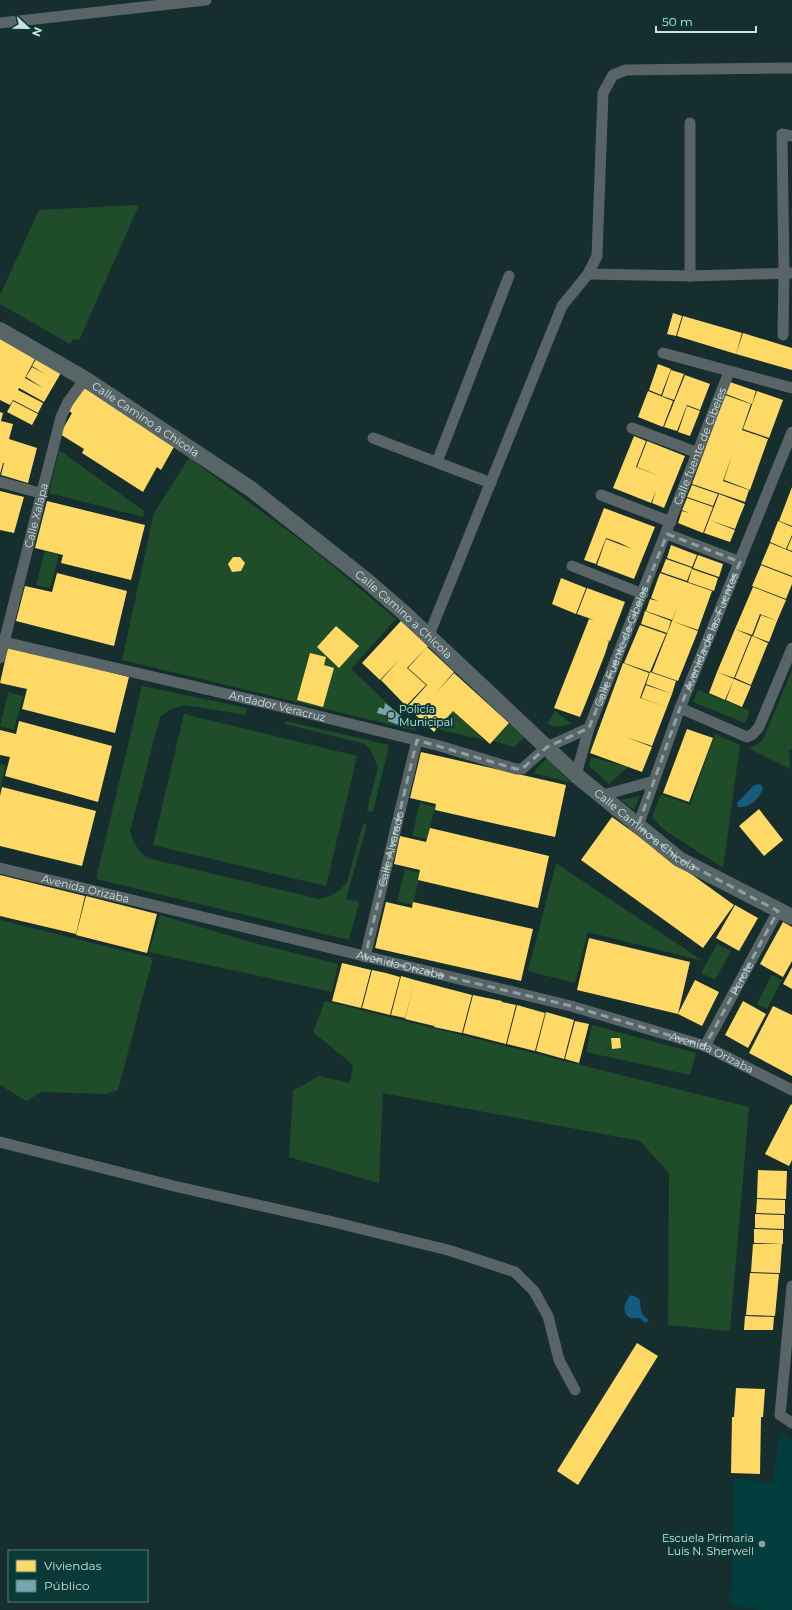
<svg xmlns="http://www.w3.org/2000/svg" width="792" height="1610" viewBox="0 0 792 1610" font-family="Montserrat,sans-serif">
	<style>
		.built { fill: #033e3e }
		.green { fill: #204d29 }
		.water { fill: #155b7f }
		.homes { fill: #ffd966 }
		.public { fill: #76a5af }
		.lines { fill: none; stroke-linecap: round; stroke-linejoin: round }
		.street { stroke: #586465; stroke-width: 11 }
		.secondary { stroke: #576566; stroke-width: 16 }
		.marked { fill: none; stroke: #8ba2a1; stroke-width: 3; stroke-dasharray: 8 5; stroke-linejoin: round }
		.poi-dot { fill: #8ba2a1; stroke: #0b3938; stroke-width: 1.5 }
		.labels { text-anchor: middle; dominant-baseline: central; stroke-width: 4; stroke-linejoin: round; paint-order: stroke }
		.street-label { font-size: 11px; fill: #cae1df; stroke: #0b3938 }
		.poi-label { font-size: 11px; fill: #cae1df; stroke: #0b3938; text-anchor: start }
	</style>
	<rect width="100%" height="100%" fill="#162e2e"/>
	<!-- built -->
	<path class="built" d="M780 1432 792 1440V1610H761L731 1605 734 1478 772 1483Z"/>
	<!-- green -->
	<path class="green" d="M139 205 79 340 74 339 70 344 0 304V295L39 210Z
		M59 450 144 511 143 517 49 493Z
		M189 458 315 551 396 619 351 669 417 731 122 660 154 513Z
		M45 551 59 555 50 588 36 585Z
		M792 670V750L789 749 790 769 748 748 756 745 763 740Z
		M142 686 247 708 246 715 185 705 171 709 160 717 130 831C133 843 138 850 147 858L319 899C331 896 339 893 347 882L363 824 367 825 346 899 359 902 349 940 96 879Z
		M698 690 750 711 745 723 693 702Z
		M8 692 23 696 14 730 0 726Z
		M453 711 484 740 436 729Z
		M555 711 572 724 554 727 547 723Z
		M184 714 357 756 326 886 153 845Z
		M286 721 389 745 373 812 367 811 378 767 370 749 365 744 285 724Z
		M509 724 525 737 514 747 493 741Z
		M715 734 740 745 723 868 663 829 652 817 661 794 690 805Z
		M591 757 628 767 609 784 589 766Z
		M547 758 571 783 533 773Z
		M0 764 6 765 0 790Z
		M640 796 634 810 621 800Z
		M420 803 435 807 427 839 412 836Z
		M556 864H557L703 961 588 932 575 983 528 971Z
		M405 869 420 873 413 905 397 901Z
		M160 915 258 944 338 964 332 992 149 952Z
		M0 920 153 958 118 1090 105 1094 42 1092 26 1101 0 1085Z
		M717 944 731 951 715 980 701 973Z
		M772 975 782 980 767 1009 757 1004Z
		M325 1001 749 1107 730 1331 668 1325 669 1173 640 1141 383 1093 379 1183 289 1157 293 1091 319 1076 350 1083 353 1065 313 1032Z
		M592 1025 696 1053 690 1075 586 1052Z"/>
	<!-- water -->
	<path class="water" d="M760 784 763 787C761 798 749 809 738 807L737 803 754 785Z
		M631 1295 639 1298C643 1310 637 1311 649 1320L646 1323C644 1322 642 1320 641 1319 638 1317 634 1319 631 1318 620 1313 625 1301 631 1295Z"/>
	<!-- homes -->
	<path class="homes" d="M673 313 682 316 676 336 667 334Z
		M683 316 742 333 736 354 677 336Z
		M0 331 37 355 25 378 43 388 26 377 32 367 45 374 32 366 38 356 62 371 44 402 19 388 18 390 43 403 38 413 13 400 10 405 0 400Z
		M743 333 792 348V370L736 354Z
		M658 364 671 369 661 395 649 390Z
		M671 370 684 374 674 400 662 396Z
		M685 375 710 384 700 410 687 405 677 431 664 427Z
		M730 382 756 391 752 404 726 394Z
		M83 387 175 445 161 470 157 467 143 492 82 453 84 449 60 434 72 413 69 411Z
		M648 391 673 401 663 427 638 417Z
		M757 391 783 400 769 438 743 429Z
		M725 395 751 404 742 430 768 439 750 490 724 480 732 455 723 481 749 490 745 502 692 484Z
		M13 401 38 414 32 425 7 412Z
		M687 406 700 411 690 436 678 432Z
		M0 412 3 413 1 421 13 424 9 439 37 448 28 483 1 475 4 463H3L0 474Z
		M634 436 646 441 626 493 613 488Z
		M647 441 685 456 664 508 652 503 656 491 651 503 626 493 636 467 662 477 637 467Z
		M692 485 718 494 713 506 687 497Z
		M792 487V526L779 521Z
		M0 491 24 497 14 533 0 530Z
		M719 494 745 504 740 516 714 507Z
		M687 498 713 507 703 533 678 523 682 511 689 513 682 510Z
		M47 501 145 525 131 580 61 563 63 555 35 548Z
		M714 507 740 516 735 529 709 520Z
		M604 508 655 527 634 579 597 565 606 539 632 549 620 543 606 538 596 564 584 560Z
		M709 520 735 530 730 542 704 533Z
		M778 521 792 527V535L786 549 770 542Z
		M792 537V551L787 549Z
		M770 543 792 552V576L761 564Z
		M671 545 697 555 692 567 667 558Z
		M698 555 723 564 719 577 693 568Z
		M233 557H240L245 563 241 571 232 572 228 564Z
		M666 559 692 568 687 581 661 572Z
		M761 565 792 577V584L786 599 752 586Z
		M692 569 718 578 714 591 688 582Z
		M57 573 127 591 114 646 16 621 25 586 52 592Z
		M660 573 712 591 698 630 672 621 677 608 672 620 646 611 650 599 658 601 651 598Z
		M561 578 586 588 576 614 552 604Z
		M753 587 786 600 777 621 760 614 752 635 735 629Z
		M587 588 625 602 610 641 604 639 609 641 605 654 597 650 605 654 585 705 559 695 589 619 594 620 577 614Z
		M645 611 671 621 667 633 641 624Z
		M761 615 777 621 769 642 753 636Z
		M401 621 428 646 407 668 426 685 406 706 381 680 400 659 380 680 362 663Z
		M672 621 698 631 678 681 652 672Z
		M640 625 666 634 650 672 624 663Z
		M336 626 359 646 339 668 317 647Z
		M735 629 751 636 734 678 717 672Z
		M752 636 768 643 751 685 735 678Z
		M8 647 129 677 115 733 22 709 27 689 0 683Z
		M427 647 454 672 435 694 454 673 509 723 490 744 453 711 434 732 407 707 427 685 408 668Z
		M310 653 326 657 324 665 334 668 323 707 297 700Z
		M623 663 649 673 640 698 667 707 657 733 631 724 626 737 652 747 642 772 590 753Z
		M650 672 676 681 672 694 646 684Z
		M717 672 734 679 725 700 709 693Z
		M734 679 751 686 742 707 726 700Z
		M646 685 672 694 667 707 641 698Z
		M559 695 585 705 580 717 554 708Z
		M19 721 112 746 98 802 5 776 10 757 0 755V730L16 734Z
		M631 724 657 733 652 746 626 737Z
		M687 729 713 738 689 802 663 793Z
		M421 752 566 785 555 837 435 810 436 804 410 798Z
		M2 787 96 811 82 866 0 846V796Z
		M759 809 783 840 764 856 739 826Z
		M612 817 734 905 703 948 581 860Z
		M430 828 549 856 538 908 418 880 420 870 394 864 400 836 426 842Z
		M0 875 85 896 76 934 0 916Z
		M86 896 157 914 147 953 76 935Z
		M386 902 412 908 413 902 533 929 521 981 375 948Z
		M735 905 758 918 739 951 716 938Z
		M783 922 792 927V961L783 977 760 964Z
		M589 938 690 962 678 1014 577 990Z
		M342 963 371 970 361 1008 332 1001Z
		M792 967V989L783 984Z
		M372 970 386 973 379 1002 386 973 400 977 390 1015 362 1008Z
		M401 976 415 980 405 1018 391 1015Z
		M415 980 472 995 462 1033 434 1027 435 1022 434 1026 405 1019Z
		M695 980 719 992 702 1026 678 1014Z
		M473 995 502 1001 501 1006 502 1002 516 1005 506 1044 463 1033Z
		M743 1001 766 1014 748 1048 725 1035Z
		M517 1005 545 1013 535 1051 507 1044Z
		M773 1006 792 1015V1076L749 1053Z
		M546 1012 574 1020 564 1059 536 1051Z
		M575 1021 589 1024 579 1063 565 1059Z
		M611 1038H620L621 1048 612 1049Z
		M791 1104 792 1105V1160L789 1166 765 1154Z
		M758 1170 787 1171 786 1199 757 1198Z
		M757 1199 785 1200V1214L756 1213Z
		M755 1214 784 1215V1229L755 1228Z
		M754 1229 783 1230V1244L754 1243Z
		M753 1244H782L780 1273 751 1272Z
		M750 1273 779 1274 775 1316 746 1315Z
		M745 1316 774 1317 773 1330H744Z
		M637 1343 658 1356 578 1485 557 1471Z
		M736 1388 765 1389 763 1417H761L760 1474 731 1473 732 1417H734Z"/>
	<!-- public -->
	<path class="public" d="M385 703 401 716 399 725 388 721 389 716 377 713 379 707 384 709Z"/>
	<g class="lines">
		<!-- street -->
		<g class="street">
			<path d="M0 23 206 0"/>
			<path d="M690 123V276"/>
			<path d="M588 274 690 276 792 273"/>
			<path d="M783 335 784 273 782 134 792 136"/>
			<path d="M663 353 792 388"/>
			<path d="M632 428 698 453"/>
			<path d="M373 438 491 483"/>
			<path d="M437 462 509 276"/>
			<path d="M0 482 40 493"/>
			<path d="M601 495 671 522"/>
			<path d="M667 534 740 562"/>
			<path d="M572 566 643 594"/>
			<path d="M429 635 562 306 588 274 597 256 603 93 613 75 626 70 792 68"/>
			<path id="s1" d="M0 641 274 705 440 746 516 769H522L547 747 589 728 729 372"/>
			<path id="s2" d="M0 658 61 417 68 402 85 379"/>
			<path d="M680 708 747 737 753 734 759 727 792 648"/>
			<path d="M576 775 589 728"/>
			<path id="s3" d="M600 796 654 781 680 708 792 432"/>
			<path d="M638 826 654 781"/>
			<path id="s4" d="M0 868 571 1006 705 1046 792 1090"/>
			<path id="s5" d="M365 957 417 740"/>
			<path id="s6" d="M705 1046 778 911"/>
			<path d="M0 1142 174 1186 329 1221 448 1250 515 1272 534 1291 548 1316 559 1360 575 1390"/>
			<path d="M792 1286 780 1415 792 1423"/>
		</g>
		<!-- secondary -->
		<path class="secondary" id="s7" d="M0 330 85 379 251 489 366 580 403 612 576 775 679 859 792 917"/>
	</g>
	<!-- marked area -->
	<path class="marked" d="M667 534 740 562 680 708 638 826 679 859 778 911 705 1046 571 1006 365 957 417 740 516 769H522L547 747 589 728Z"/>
	<!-- markers -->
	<g class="poi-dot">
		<circle cx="391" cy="715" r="4"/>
		<circle cx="762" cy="1544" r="4"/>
	</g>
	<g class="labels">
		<!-- street labels -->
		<g class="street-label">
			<text stroke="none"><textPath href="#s7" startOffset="171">Calle Camino a Chicola</textPath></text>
			<text stroke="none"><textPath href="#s1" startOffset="920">Calle fuente de Cibeles</textPath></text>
			<text stroke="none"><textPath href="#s2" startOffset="147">Calle Xalapa</textPath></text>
			<text stroke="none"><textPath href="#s7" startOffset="495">Calle Camino a Chicola</textPath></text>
			<text stroke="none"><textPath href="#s3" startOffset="216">Avenida de las Fuentes</textPath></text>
			<text stroke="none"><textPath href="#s1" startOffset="705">Calle Fuente de Cibeles</textPath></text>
			<text stroke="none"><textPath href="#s1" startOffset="285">Andador Veracruz</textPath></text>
			<text stroke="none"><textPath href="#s7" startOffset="819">Calle Camino a Chicola</textPath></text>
			<text stroke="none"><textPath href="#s5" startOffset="111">Calle Alvarado</textPath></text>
			<text stroke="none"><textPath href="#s4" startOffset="88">Avenida Orizaba</textPath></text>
			<text stroke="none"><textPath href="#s4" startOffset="412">Avenida Orizaba</textPath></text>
			<text stroke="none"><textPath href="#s6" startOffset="77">Perote</textPath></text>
			<text stroke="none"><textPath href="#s4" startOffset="736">Avenida Orizaba</textPath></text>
		</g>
		<!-- poi labels -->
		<g class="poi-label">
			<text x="399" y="709">Policía<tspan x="399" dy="13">Municipal</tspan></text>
			<text x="754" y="1538" text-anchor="end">Escuela Primaria<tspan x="754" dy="13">Luis N. Sherwell</tspan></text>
		</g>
	</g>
	<!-- legend -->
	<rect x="8" y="1550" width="140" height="52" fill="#0b3938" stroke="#577c7b"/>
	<rect x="16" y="1560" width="20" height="12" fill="#ffd966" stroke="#577c7b"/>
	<text x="44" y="1570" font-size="12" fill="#cae1df">Viviendas</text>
	<rect x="16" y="1580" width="20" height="12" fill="#76a5af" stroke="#577c7b"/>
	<text x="44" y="1590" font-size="12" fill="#cae1df">Público</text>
	<!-- north arrow -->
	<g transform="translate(28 28) rotate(112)" stroke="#0b3938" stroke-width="3" paint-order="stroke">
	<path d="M0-3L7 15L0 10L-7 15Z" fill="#cae1df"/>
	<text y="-6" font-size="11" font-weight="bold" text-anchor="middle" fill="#cae1df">N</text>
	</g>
	<!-- scale -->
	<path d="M656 26v6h100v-6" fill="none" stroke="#cae1df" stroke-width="2"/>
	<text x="662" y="26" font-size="12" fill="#cae1df" stroke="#0b3938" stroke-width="3" paint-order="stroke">50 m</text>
</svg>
